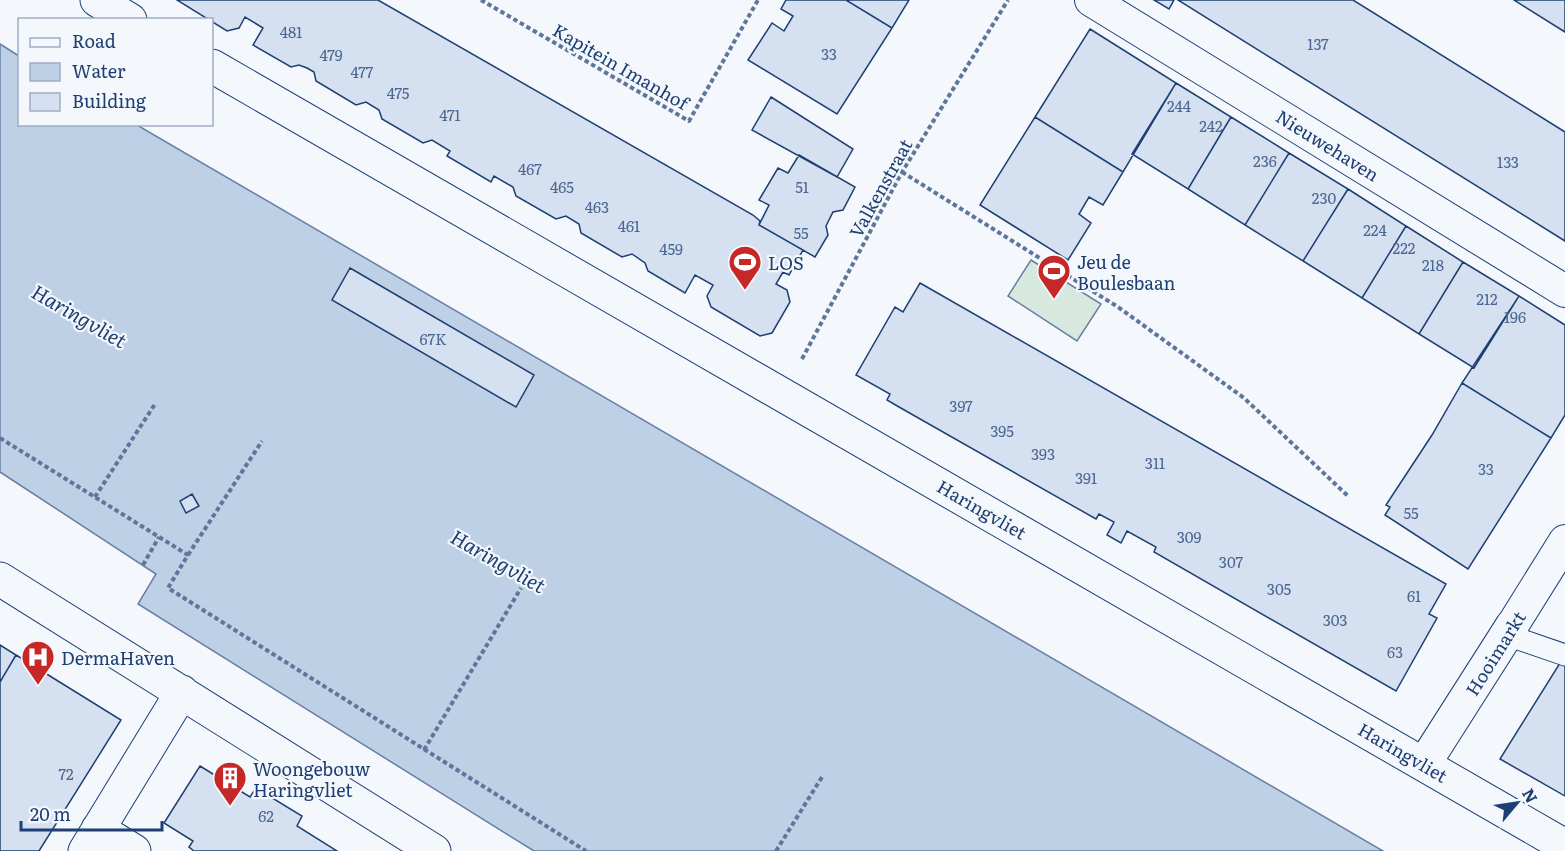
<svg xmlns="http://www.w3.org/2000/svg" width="1565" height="851" viewBox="0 0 1565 851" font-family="Literata,serif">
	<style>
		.green { fill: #d7e8df; stroke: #687fa3; stroke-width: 1.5 }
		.water { fill: #bed0e5; stroke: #687fa3; stroke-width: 1.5 }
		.building { fill: #d5e0f0; stroke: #1d3f73; stroke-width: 1.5 }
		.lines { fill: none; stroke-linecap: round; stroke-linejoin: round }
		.service-casing { stroke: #1d3f73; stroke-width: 23 }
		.pedestrian-casing { stroke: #1d3f73; stroke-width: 34 }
		.minor-casing { stroke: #1d3f73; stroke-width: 35 }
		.path { stroke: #5e769c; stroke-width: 4; stroke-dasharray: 4.5 3; stroke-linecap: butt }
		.service { stroke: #f4f7fb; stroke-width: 21 }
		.pedestrian { stroke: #f4f7fb; stroke-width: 32 }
		.minor { stroke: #f4f7fb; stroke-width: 33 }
		.labels { text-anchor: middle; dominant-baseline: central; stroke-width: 4.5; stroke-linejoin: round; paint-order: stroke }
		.number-label { font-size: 15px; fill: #4b6792 }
		.street-label { font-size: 18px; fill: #1d3f73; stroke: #f4f7fb }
		.poi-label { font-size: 18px; fill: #1d3f73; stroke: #f4f7fb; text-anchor: start }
		.water-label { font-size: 20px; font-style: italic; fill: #1d3f73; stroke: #f4f7fb }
	</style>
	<rect width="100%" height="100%" fill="#f4f7fb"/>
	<!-- green -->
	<path class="green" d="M1031 260 1101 304 1077 341 1008 296Z"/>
	<!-- water -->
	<path class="water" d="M0 44 19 56 20 124 137 125 1383 851H534L138 604 156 574 0 472Z"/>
	<!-- building -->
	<path class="building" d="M177 0H378L753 215 760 221 759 225 803 250 789 275 783 272 776 284 787 290 790 302 772 333 760 336 711 307 707 296 713 285 695 275 685 293 648 271 645 263 632 254 622 257 581 233 579 224 566 216 556 219 516 196 513 187 494 176 491 182 447 156 450 151 432 140 423 143 382 119 379 110 366 102 356 105 316 81 314 72 307 68 299 65 291 67 253 45 263 28 245 17 239 28 227 31Z
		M786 0H846L892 28 837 114 748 60 772 23 784 31 793 16 781 9Z
		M846 0H909L892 28Z
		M1154 0H1174L1169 9Z
		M1178 0H1353L1565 132V241Z
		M1514 0H1565V32Z
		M1090 29 1176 83 1123 172 1035 117Z
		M1176 83 1231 117 1188 189 1132 154Z
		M771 97 853 149 837 177 752 130Z
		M1035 117 1123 172 1103 205 1089 197 1079 214 1091 223 1068 260 980 205Z
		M1231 117 1289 153 1245 225 1188 189Z
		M1289 153 1348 189 1303 261 1245 225Z
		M799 155 855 187 843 210 833 212 826 226 828 235 815 257 759 225 769 205 759 200 778 168 788 173Z
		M1348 189 1406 226 1362 298 1303 261Z
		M1406 226 1463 262 1419 334 1362 298Z
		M1463 262 1519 296 1474 368 1419 334Z
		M350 268 534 375 516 407 332 300Z
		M920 283 1446 584 1429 614 1437 618 1396 691 1154 552 1156 547 1127 531 1121 543 1107 535 1114 522 1099 514 1096 519 899 407 887 400 890 394 856 375 895 307 903 312Z
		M1519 296 1565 325V415L1551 438 1462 383Z
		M1462 383 1551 438 1468 569 1385 515 1390 507 1386 505 1432 435Z
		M192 494 199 506 186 513 180 501Z
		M0 645 16 655 0 682Z
		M16 655 121 720 39 851H0V682Z
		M1560 663 1565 666V796L1500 759Z
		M200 766 250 797 256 788 302 816 297 826 337 851H194L189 847 193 841 164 823Z"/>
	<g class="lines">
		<!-- service casing -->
		<g class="service-casing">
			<path id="service" d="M1507 635 1565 655"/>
		</g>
		<!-- pedestrian casing -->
		<g class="pedestrian-casing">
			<path id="pedestrian" d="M1091 0 1565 291
				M1512 626 1565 541"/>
		</g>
		<!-- minor casing -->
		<g class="minor-casing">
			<path id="minor" d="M97 0 130 20
				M212 66 1565 846
				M0 579 434 851
				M1424 764 1512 626
				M98 829 134 851
				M85 851 182 692"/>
		</g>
		<!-- path -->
		<path class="path" d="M481 0 689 121 758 0
			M902 172 1118 307 1244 398 1349 497
			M802 359 902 172 1008 0
			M0 438 188 555 168 588 586 851
			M95 497 155 404
			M188 555 262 441
			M143 565 159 537
			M424 750 521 588
			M776 851 822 777"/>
		<!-- service -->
		<use href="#service" class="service"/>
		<!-- pedestrian -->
		<use href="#pedestrian" class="pedestrian"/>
		<!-- minor -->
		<use href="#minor" class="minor"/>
	</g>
	<!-- icons -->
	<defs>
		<g id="stadium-pin" transform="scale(1.725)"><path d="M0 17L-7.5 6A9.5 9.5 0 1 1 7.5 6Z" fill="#c62828" stroke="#f4f7fb"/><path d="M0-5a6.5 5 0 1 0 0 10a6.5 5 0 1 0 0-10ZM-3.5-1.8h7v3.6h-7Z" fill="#fff"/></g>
		<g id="hospital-pin" transform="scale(1.725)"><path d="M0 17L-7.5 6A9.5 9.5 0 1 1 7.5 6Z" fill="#c62828" stroke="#f4f7fb"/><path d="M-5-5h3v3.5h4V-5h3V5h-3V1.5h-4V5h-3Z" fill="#fff"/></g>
		<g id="building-pin" transform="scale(1.725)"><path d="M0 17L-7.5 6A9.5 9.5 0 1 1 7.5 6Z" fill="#c62828" stroke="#f4f7fb"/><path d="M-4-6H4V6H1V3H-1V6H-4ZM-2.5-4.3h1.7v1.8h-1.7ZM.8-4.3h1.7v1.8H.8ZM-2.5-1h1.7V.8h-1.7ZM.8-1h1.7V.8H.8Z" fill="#fff"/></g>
	</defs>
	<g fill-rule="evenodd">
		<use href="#stadium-pin" x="745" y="262"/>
		<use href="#stadium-pin" x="1054" y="271"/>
		<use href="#hospital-pin" x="38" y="657"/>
		<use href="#building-pin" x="230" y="778"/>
	</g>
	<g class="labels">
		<!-- number labels -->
		<g class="number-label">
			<text x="291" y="31">481</text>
			<text x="1318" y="43">137</text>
			<text x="829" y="53">33</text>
			<text x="331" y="54">479</text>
			<text x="362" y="71">477</text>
			<text x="398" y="92">475</text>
			<text x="1179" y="105">244</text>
			<text x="450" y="114">471</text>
			<text x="1211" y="125">242</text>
			<text x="1265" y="160">236</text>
			<text x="1508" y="161">133</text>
			<text x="530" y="168">467</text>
			<text x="562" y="186">465</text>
			<text x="802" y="186">51</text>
			<text x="1324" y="197">230</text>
			<text x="597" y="206">463</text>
			<text x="629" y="225">461</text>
			<text x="1375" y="229">224</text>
			<text x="801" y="232">55</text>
			<text x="1404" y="247">222</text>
			<text x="671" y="248">459</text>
			<text x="1433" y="264">218</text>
			<text x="1487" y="298">212</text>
			<text x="1515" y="316">196</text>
			<text x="433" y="338">67K</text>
			<text x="961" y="405">397</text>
			<text x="1002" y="430">395</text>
			<text x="1043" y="453">393</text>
			<text x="1155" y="462">311</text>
			<text x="1486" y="468">33</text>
			<text x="1086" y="477">391</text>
			<text x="1411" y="512">55</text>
			<text x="1189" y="536">309</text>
			<text x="1231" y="561">307</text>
			<text x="1279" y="588">305</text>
			<text x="1414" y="595">61</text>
			<text x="1335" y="619">303</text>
			<text x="1395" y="651">63</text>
			<text x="66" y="773">72</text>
			<text x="266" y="815">62</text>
		</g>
		<!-- street labels -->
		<g class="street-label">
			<text transform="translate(621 66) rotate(30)">Kapitein Imanhof</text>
			<text transform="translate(1328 145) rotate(32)">Nieuwehaven</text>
			<text transform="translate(880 188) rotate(-61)">Valkenstraat</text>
			<text transform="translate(982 509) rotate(30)">Haringvliet</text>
			<text transform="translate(1495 653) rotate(-58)">Hooimarkt</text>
			<text transform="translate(1403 752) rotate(30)">Haringvliet</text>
		</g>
		<!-- poi labels -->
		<g class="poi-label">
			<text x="1077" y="261">Jeu de<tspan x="1077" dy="21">Boulesbaan</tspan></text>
			<text x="768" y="262">LOS</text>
			<text x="61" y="657">DermaHaven</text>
			<text x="253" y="768">Woongebouw<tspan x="253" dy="21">Haringvliet</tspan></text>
		</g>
		<!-- water labels -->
		<g class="water-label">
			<text transform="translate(80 315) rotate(30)">Haringvliet</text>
			<text transform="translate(499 560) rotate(30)">Haringvliet</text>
		</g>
	</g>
	<!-- legend -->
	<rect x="18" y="18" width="195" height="108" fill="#f4f7fb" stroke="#9eadc5" stroke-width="1.5"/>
	<rect x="30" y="38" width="30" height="9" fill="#f4f7fb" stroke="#9eadc5" stroke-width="1.5"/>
	<text x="72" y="48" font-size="18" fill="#1d3f73">Road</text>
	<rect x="30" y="63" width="30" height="18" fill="#bed0e5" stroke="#9eadc5" stroke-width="1.5"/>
	<text x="72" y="78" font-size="18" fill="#1d3f73">Water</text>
	<rect x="30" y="93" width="30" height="18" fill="#d5e0f0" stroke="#9eadc5" stroke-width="1.5"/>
	<text x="72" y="108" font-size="18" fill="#1d3f73">Building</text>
	<!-- north arrow -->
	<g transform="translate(1517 803) rotate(61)" stroke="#f4f7fb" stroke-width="4.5" paint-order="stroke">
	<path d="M0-4.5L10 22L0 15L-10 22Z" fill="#1d3f73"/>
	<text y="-9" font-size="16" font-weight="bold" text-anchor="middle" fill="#1d3f73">N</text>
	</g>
	<!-- scale -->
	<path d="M21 821v9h141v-9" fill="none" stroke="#1d3f73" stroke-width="3"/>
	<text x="30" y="821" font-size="18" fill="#1d3f73" stroke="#f4f7fb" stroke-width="4.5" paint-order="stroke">20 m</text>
</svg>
